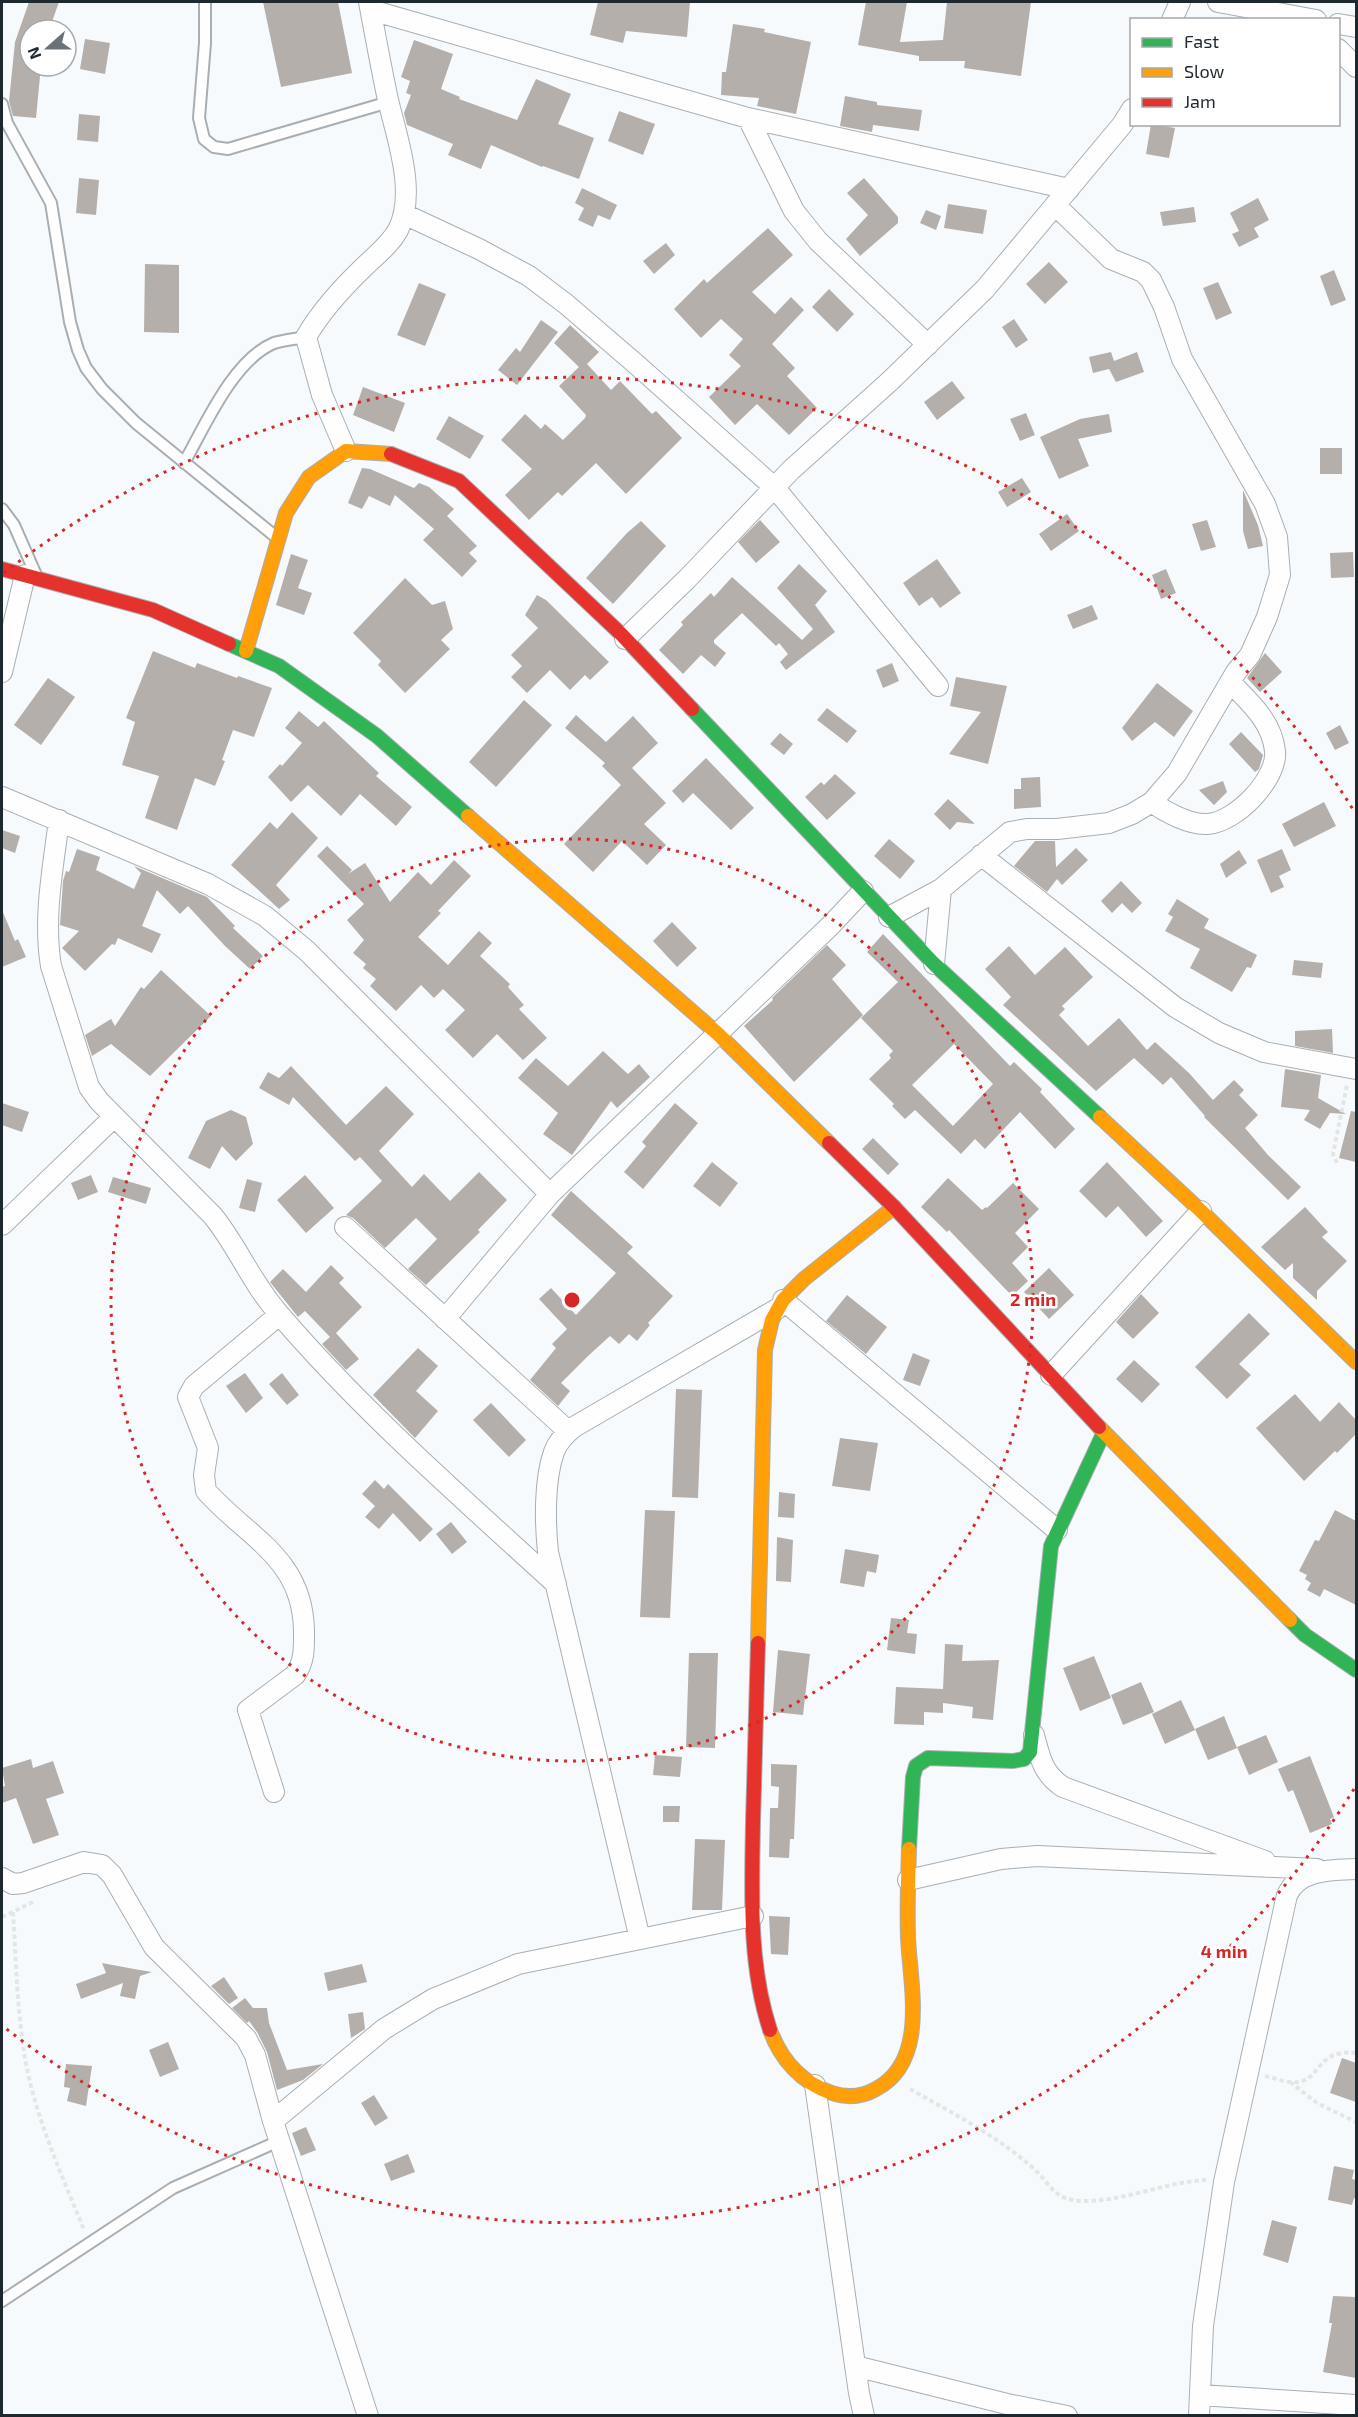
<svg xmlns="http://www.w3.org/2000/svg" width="1358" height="2417" viewBox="0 0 1358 2417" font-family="'Exo 2',sans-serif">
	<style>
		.building { fill: #b4afab; fill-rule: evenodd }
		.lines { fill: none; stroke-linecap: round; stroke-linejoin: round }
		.lane-casing { stroke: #a8afb3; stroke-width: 14 }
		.street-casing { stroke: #a8afb3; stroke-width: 22 }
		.fast-casing { stroke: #a8afb3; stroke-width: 16 }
		.slow-casing { stroke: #a8afb3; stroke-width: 16 }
		.jam-casing { stroke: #a8afb3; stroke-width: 16 }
		.path { stroke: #e4e6e6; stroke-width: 4; stroke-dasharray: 4.5 3; stroke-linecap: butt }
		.lane { stroke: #fefeff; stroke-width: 10 }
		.street { stroke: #fefeff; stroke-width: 20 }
		.fast { stroke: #30b455; stroke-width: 14 }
		.slow { stroke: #ff9f0a; stroke-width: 14 }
		.jam { stroke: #e5322d; stroke-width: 14 }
		.ring { fill: none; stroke: #d62828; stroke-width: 3; stroke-dasharray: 3 6 }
		.centre { fill: #d62828; stroke: #fff; stroke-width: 3 }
		.ring-label { font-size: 18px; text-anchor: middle; font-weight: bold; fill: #d62828; stroke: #fff; stroke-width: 5; stroke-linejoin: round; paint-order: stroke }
	</style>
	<rect width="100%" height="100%" fill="#f7fafc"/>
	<!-- building -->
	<path class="building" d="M29 2H59L49 30H30V66H41L36 118 13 116 9 101 15 42Z
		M263 2H338L352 73 281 87Z
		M598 2H690L687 37 626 31 623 43 590 35Z
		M866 2H907L900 42 943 40 947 2H1031L1021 76 964 68 965 61H919V56L858 45Z
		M733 24 765 29 764 32 811 42 796 114 757 106 759 98 721 95 722 72H726Z
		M85 39 110 43 105 74 80 69Z
		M414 40 453 54 441 89 460 97 459 99 517 120 536 79 571 94 558 124 594 138 579 179 543 166 542 167 491 145 481 169 448 155 453 144 407 125 404 113 411 95 406 93 410 81 401 77Z
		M845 96 877 102V105L922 110 919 131 873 125 872 132 840 126Z
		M619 111 655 124 643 155 608 141Z
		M79 114 100 116 98 142 77 140Z
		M1151 124 1175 128 1169 158 1146 154Z
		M79 178 99 180 96 215 76 213Z
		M864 178 898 217V223L860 256 846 239 868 215 847 193Z
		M582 188 617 205 610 220 598 215 593 227 578 220 584 208 575 203Z
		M1258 198 1269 220 1254 228 1259 237 1239 247 1232 234 1239 231 1230 213Z
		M948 204 987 210 983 234 944 228Z
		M1194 207 1196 222 1163 226 1160 212Z
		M926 210 941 216 936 230 920 223Z
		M768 228 793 255 752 292 775 314 791 297 804 310 772 344 795 368 787 376 817 408 789 435 757 404 735 425 709 397 741 366 729 355 743 339 721 319 701 338 674 309 704 279 707 283Z
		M666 243 675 255 654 274 643 261Z
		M1049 262 1068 282 1045 304 1026 284Z
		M145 264 179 265V333L144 332Z
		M1334 270 1346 300 1331 306 1320 276Z
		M1218 282 1232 313 1216 320 1203 288Z
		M419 283 446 294 425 346 397 335Z
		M829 289 854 314 837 332 812 307Z
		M1014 319 1028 340 1016 348 1002 327Z
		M541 320 558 332 517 385 498 370 516 348 520 352Z
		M570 325 599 352 587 364 611 390 620 381 652 414 656 411 682 438 626 494 596 463 562 496 558 492 529 520 505 495 532 469 501 440 525 414 541 429 545 424 563 440 585 418 586 415 559 386 579 367 554 343Z
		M1111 352 1114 361 1137 352 1144 372 1116 382 1109 369 1093 373 1089 357Z
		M952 381 965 398 937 420 924 402Z
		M363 387 405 403 394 432 353 415Z
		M1026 413 1035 435 1020 441 1010 419Z
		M1109 414 1112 432 1078 439 1089 466 1059 479 1040 437 1080 419Z
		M449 416 484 436 470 459 436 439Z
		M1320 448H1342V474H1320Z
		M362 468 370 469 414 488 419 483 429 487 454 509 447 516 477 546 469 553 477 561 462 577 423 540 434 529 395 495 390 506 369 496 362 509 348 503Z
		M1022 478 1031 492 1007 507 998 492Z
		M1243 490 1258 525 1263 546 1248 549 1243 531Z
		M1067 514 1079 531 1051 551 1039 534Z
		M760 520 780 542 756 563 738 542Z
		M1207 520 1216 547 1201 551 1192 524Z
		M641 521 666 546 613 604 586 578 627 533Z
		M1353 552 1354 577 1331 578 1330 553Z
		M291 554 308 560 298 588 312 593 304 615 276 605Z
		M937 559 961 593 940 608 932 597 919 606 903 583Z
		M799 564 827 591 815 605 835 632 786 670 780 662 788 654 779 643 776 646 742 613 714 640V643L726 653 715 667 701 655 683 674 659 650 683 625 681 622 711 593 714 597 732 577 802 640 813 629 777 588Z
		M1166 569 1176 593 1161 599 1152 575Z
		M405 578 432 605 445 601 453 629 441 640 450 649 405 693 378 665 381 661 353 633Z
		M537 595 546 600 609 662 590 680 585 675 570 690 550 670 527 693 511 677 522 666 511 655 538 628 525 615Z
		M1092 605 1098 619 1073 629 1067 615Z
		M153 651 195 668 197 663 237 678 238 676 272 688 254 737 233 730 222 760 225 761 215 786 195 778 177 830 145 818 159 776 122 765 135 722 126 718Z
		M1265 653 1282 672 1260 692 1247 678Z
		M892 663 899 681 883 688 876 670Z
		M956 677 1007 686 988 764 949 754 981 712 950 706Z
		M48 678 75 697 41 745 14 725Z
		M1157 683 1193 711 1174 737 1155 722 1132 741 1122 728Z
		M524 700 552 725 496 787 469 762Z
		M827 708 857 731 847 743 817 720Z
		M299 711 318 727 324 721 379 773 376 776 412 807 396 826 360 794 341 816 308 785 291 802 268 777 280 764 282 766 302 743 285 728Z
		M576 715 606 742 633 716 658 743 632 768 666 803 644 824 666 845 647 865 622 841 593 872 564 844 621 785 602 766 605 763 565 728Z
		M1340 725 1349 743 1335 750 1326 733Z
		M1241 732 1263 755 1259 769 1255 772 1229 744Z
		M780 733 793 744 784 755 770 744Z
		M706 758 754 808 731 830 693 793 683 803 672 791Z
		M835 774 856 793 827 820 805 797 821 782 824 785Z
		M1040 777 1041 807 1014 809V789H1021V778Z
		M1223 781 1227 792 1214 805 1199 790Z
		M948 799 975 824 957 822 950 830 934 814Z
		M1324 802 1336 826 1294 847 1282 824Z
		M292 812 318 838 276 885 290 900 279 909 231 865 270 822 277 829Z
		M2 830 20 836 15 853 2 848Z
		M889 839 915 861 900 879 874 856Z
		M1035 841H1055L1056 867 1076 848 1088 860 1062 885 1057 879 1047 892 1014 866Z
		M327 846 352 870 348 874 365 863 390 902 418 872 431 885 454 860 471 876 438 911 441 913 418 937 448 965 479 931 492 943 480 956 510 984 508 987 524 1005 519 1009 547 1038 523 1060 497 1034 473 1058 445 1030 465 1010 443 989 434 998 421 985 396 1011 370 986 376 979 363 968 366 964 353 953 364 940 347 920 364 904 317 856Z
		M77 849 100 857 96 870 134 889 141 873 134 866 207 897 235 926 233 928 263 956 250 969 225 946 188 906 180 914 157 890 142 926 161 934 152 953 118 938 115 945 112 944 85 971 62 948 79 931 60 925 63 881 66 871 69 872Z
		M1282 849 1291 870 1279 876 1284 887 1271 893 1257 860Z
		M1239 850 1247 863 1226 878 1220 864Z
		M1121 881 1142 903 1132 913 1122 903 1112 913 1101 901Z
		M1177 899 1209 919 1204 928 1257 955 1251 968 1247 967 1232 992 1190 968 1200 949 1165 931 1173 917 1168 914Z
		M2 910 15 941 18 939 26 957 2 967Z
		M672 922 697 948 677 967 653 941Z
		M883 934 1010 1066 1014 1062 1042 1089 1040 1092 1075 1129 1055 1149 1020 1112 985 1149 975 1139 961 1154 915 1110 905 1119 892 1106 894 1104 869 1079 891 1058 889 1055 893 1051 861 1018 898 982 867 952ZM954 1044 993 1084 953 1126 912 1085Z
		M827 945 846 965 832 979 863 1015 794 1082 744 1026 773 1000 772 998Z
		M1009 946 1035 975 1065 947 1093 977 1062 1006 1065 1009 1059 1015 1088 1046 1119 1018 1147 1050 1155 1042 1189 1073 1213 1100 1234 1080 1244 1090 1239 1095 1258 1115 1245 1128 1268 1155 1301 1187 1288 1200 1204 1117 1205 1116 1171 1077 1163 1085 1134 1058 1096 1091 1003 1005 1011 997 985 969Z
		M1294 960 1323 963 1321 978 1292 975Z
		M161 970 211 1016 150 1076 111 1044 92 1056 85 1035 111 1019 115 1026 141 987 144 989Z
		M1332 1029 1333 1053 1295 1046V1031Z
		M603 1051 628 1074 639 1064 650 1077 617 1108 611 1101 572 1155 543 1134 558 1113 518 1078 536 1058 568 1086Z
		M291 1066 346 1125 386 1086 414 1114 379 1151 412 1187 424 1174 450 1201 479 1172 507 1200 478 1230 480 1232 426 1285 408 1269 437 1239 416 1218 385 1248 353 1218 346 1215 382 1181 360 1157 355 1161 293 1097 289 1105 259 1088 268 1072 279 1078Z
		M1285 1069 1321 1075 1318 1098 1346 1114 1330 1113 1320 1129 1304 1120 1310 1110 1281 1107Z
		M2 1103 29 1112 22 1132 2 1125Z
		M675 1103 698 1123 643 1189 624 1172 646 1146 642 1142Z
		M231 1110 246 1117 253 1144 236 1161 222 1146 210 1169 188 1158 206 1121Z
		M1351 1111 1356 1112V1162L1339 1158Z
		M873 1138 899 1164 888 1175 862 1149Z
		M712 1162 738 1183 720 1207 693 1186Z
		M1107 1162 1163 1221 1146 1237 1118 1206 1106 1218 1079 1191Z
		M91 1175 98 1192 78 1200 71 1183Z
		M305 1175 334 1208 306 1233 277 1200Z
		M113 1177 151 1188 146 1204 108 1192Z
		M948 1178 982 1210 986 1207 987 1208 1013 1183 1039 1209 1015 1233 1028 1247 1012 1263 1028 1281 1012 1296 949 1230 947 1232 921 1207Z
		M247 1179 262 1183 255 1212 239 1208Z
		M571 1191 633 1247 627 1253 673 1296 648 1323 650 1325 637 1341 629 1334 619 1344 610 1336 588 1356 561 1383 570 1391 558 1406 530 1380 556 1348 552 1344 567 1329 539 1299 551 1288 576 1315 616 1273 551 1215Z
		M1305 1207 1328 1232 1322 1237 1347 1261 1317 1291V1300L1293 1278V1263L1285 1270 1261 1247Z
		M331 1265 344 1278 339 1283 362 1307 336 1333 359 1359 346 1370 322 1344 330 1337 305 1311 298 1317 270 1282 283 1269 306 1292Z
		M1049 1268 1074 1295 1049 1319 1024 1292Z
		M1141 1294 1159 1313 1133 1339 1116 1322Z
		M847 1295 887 1327 866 1354 826 1321Z
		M1249 1313 1270 1334 1239 1364 1251 1375 1227 1399 1195 1367Z
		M418 1348 438 1366 416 1391 438 1411 415 1438 373 1395Z
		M913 1353 930 1360 920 1386 903 1380Z
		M1134 1360 1160 1384 1142 1403 1116 1379Z
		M245 1373 263 1398 246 1413 226 1386Z
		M282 1373 299 1395 287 1405 269 1384Z
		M676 1389 702 1390 698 1498 672 1497Z
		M1295 1394 1320 1422 1339 1402 1356 1420V1434L1337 1453 1335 1451 1304 1481 1256 1428Z
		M491 1403 526 1440 509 1457 473 1420Z
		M840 1438 878 1443 870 1491 832 1486Z
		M375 1480 384 1489 388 1484 433 1529 420 1542 393 1513 379 1529 365 1517 375 1506 362 1494Z
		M779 1492 795 1494 794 1518 778 1517Z
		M645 1510 675 1511 670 1618 640 1617Z
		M1335 1510 1356 1521V1605L1324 1589 1320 1597 1307 1590 1311 1583 1305 1579 1307 1575 1299 1571 1315 1540 1319 1541Z
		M451 1522 467 1542 452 1554 436 1534Z
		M777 1537 793 1540 791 1582 776 1581Z
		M845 1549 879 1555 876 1573 867 1571 864 1587 840 1583Z
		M891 1618 909 1620 907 1633 917 1634 915 1654 887 1650Z
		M945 1644 963 1645 962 1661 999 1660 993 1720 972 1718 973 1707 943 1703V1713L924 1712V1725L894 1724 896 1687 943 1689Z
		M778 1650 810 1654 803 1715 773 1712Z
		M689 1653H718L715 1748 686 1747Z
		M1094 1656 1111 1698 1080 1711 1063 1668Z
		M1141 1682 1154 1712 1123 1725 1111 1695Z
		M1181 1700 1195 1730 1165 1744 1152 1714Z
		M1224 1716 1237 1748 1208 1760 1195 1729Z
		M1266 1735 1278 1762 1249 1775 1237 1747Z
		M655 1755 682 1757 680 1777 653 1775Z
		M1310 1756 1334 1817 1330 1819 1332 1824 1310 1833 1293 1790 1288 1792 1278 1769Z
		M31 1759 33 1768 53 1761 64 1793 46 1799 59 1835 33 1844 16 1798 2 1803V1787L5 1786 2 1768Z
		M771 1764 797 1765 794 1839H790L789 1858 769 1857 770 1808H778L779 1787 771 1786Z
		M663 1806H680L679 1822H663Z
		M695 1839 725 1840 722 1910H692Z
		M769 1916 790 1917 788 1955 771 1954Z
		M102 1963 134 1969 152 1972 140 1976 135 1999 120 1996 123 1983 81 1999 76 1984 106 1973Z
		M362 1964 367 1982 328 1991 324 1973Z
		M224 1977 238 1998 229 2004 211 1986Z
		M245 1998 253 2008H267L269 2023 287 2070 323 2064 303 2080 277 2090 267 2052 257 2032 249 2021 247 2023 232 2008Z
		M363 2012 365 2029 351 2038 348 2014Z
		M168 2042 179 2069 160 2077 149 2050Z
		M1342 2058 1356 2063V2102L1330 2093Z
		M66 2064 92 2066 86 2106 67 2101 70 2088 64 2087Z
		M374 2095 388 2118 375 2126 361 2103Z
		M306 2127 316 2150 301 2156 292 2133Z
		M408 2154 415 2172 391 2181 384 2164Z
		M1334 2166 1354 2170 1352 2179 1356 2180V2199L1354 2198 1352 2205 1328 2200Z
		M1272 2220 1297 2227 1288 2263 1263 2255Z
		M1333 2296 1356 2297V2378L1323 2372 1332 2323H1329Z"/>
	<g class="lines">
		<!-- lane casing -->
		<g class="lane-casing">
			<path id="lane" d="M205 2V43L199 118 204 139 214 147 228 149 389 102
				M2 104 7 123 51 203 70 322 78 350 86 368 102 389 136 423 276 537
				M184 463C205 426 233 360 274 343 284 340 296 339 306 337
				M2 509 14 525 36 575
				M2 2301 173 2188 279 2141"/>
		</g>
		<!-- street casing -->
		<g class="street-casing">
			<path id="street" d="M1218 2 1316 20
				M371 10 748 118 1069 189
				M1172 20 1180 2
				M1338 24 1356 27
				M1338 49 1356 67
				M748 118 794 211 818 241 928 345
				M404 214 479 249 529 276 566 304 637 365 775 488 938 686
				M346 451 322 395 306 337C321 311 342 288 364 267 376 255 390 245 398 230 417 193 397 138 388 100 381 67 375 34 369 2
				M625 639 687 579 791 470 889 382 985 289 1122 125 1132 109
				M2 672 25 575
				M2 797 208 884 265 916 307 951 550 1194
				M1152 802C1165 812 1190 825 1207 824 1235 823 1278 779 1275 751 1272 721 1249 702 1230 682
				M59 820C53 868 43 918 51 966L89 1087 99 1101 213 1216C238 1247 251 1282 279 1314 363 1412 461 1497 556 1584
				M981 855 1175 1007 1219 1033 1264 1052 1356 1069
				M889 917 941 889 1010 832 1027 829H1057L1109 823 1132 814 1152 802 1177 773 1236 672 1250 655 1267 617 1280 575 1277 537 1265 504 1182 359 1164 307 1151 280 1143 272 1111 259 1055 205
				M934 964 941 889
				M2 1225 114 1117
				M345 1227 568 1431
				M783 1300 1057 1530
				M445 1319 550 1194 831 925 863 891
				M1051 1375 1201 1211
				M1034 1735C1040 1758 1043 1774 1063 1787L1265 1861
				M274 1792 248 1710 295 1675C305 1661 304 1647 304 1631 303 1558 248 1538 206 1491L204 1475 208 1448 188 1397 194 1386 279 1315
				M2 1878 13 1884 23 1883 84 1862 102 1865 112 1875 154 1947 246 2038 255 2055 273 2121 368 2416
				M908 1880 1001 1859 1037 1856 1317 1869
				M640 1939 548 1552C545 1523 544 1480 554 1452 558 1441 565 1434 574 1427L777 1309
				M815 2085 859 2393 864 2416
				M273 2121 384 2029 433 1999 518 1964 753 1916
				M855 2366 1007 2404 1067 2416
				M1200 2395 1356 2405
				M1199 2416 1203 2326 1224 2182 1287 1895C1299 1869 1331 1870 1356 1869"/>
		</g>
		<!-- fast casing -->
		<g class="fast-casing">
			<path id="fast" d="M229 644 279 666 377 736 468 816
				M692 709 934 964 1100 1117
				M1290 1620 1305 1635 1356 1670
				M909 1849 913 1777 916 1766 928 1758 1013 1761 1024 1759 1030 1752 1051 1546 1104 1432"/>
		</g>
		<!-- slow casing -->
		<g class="slow-casing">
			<path id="slow" d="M246 651 286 513 309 477 346 451 391 454
				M468 816 718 1034 829 1143
				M1100 1117 1201 1211 1356 1362
				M1099 1427 1290 1620
				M758 1643 765 1350 772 1320 783 1300 804 1279 894 1207
				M770 2030C781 2060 802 2083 832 2093 847 2098 862 2097 876 2089 929 2061 910 1985 908 1937 907 1908 908 1878 909 1849"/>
		</g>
		<!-- jam casing -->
		<g class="jam-casing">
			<path id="jam" d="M391 454 459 481 621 634 692 709
				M2 569 153 610 229 644
				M829 1143 894 1207 1099 1427
				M758 1643C756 1703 755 1762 753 1822 752 1891 748 1963 770 2030"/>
		</g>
		<!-- path -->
		<path class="path" d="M1337 1163 1333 1154 1347 1085
			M13 1912C16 1960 17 2010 25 2058 35 2117 62 2175 84 2230
			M2 1917 33 1902
			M1265 2076C1276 2078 1288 2084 1299 2082 1321 2078 1317 2049 1356 2053
			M1290 2082 1317 2103 1356 2122
			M910 2089C952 2113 996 2135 1033 2168 1052 2185 1053 2201 1084 2201 1126 2201 1165 2182 1206 2180"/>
		<!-- lane -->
		<use href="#lane" class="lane"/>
		<!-- street -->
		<use href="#street" class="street"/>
		<!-- fast -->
		<use href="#fast" class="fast"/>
		<!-- slow -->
		<use href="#slow" class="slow"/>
		<!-- jam -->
		<use href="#jam" class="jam"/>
	</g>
	<!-- distance rings -->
	<g class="ring">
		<circle cx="572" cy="1300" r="461"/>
		<path d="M1354 1789A922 922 0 0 1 4 2027M4 573A922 922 0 0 1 1354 811"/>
	</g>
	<circle cx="572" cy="1300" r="9" class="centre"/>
	<g class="ring-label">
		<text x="1033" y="1306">2 min</text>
		<text x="1224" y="1958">4 min</text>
	</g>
	<!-- border -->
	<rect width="1358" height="2417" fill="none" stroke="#1e282f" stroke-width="6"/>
	<!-- legend -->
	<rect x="1130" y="18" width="210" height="108" fill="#ffffff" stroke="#a5a9ac" stroke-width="1.5"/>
	<rect x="1142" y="38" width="30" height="9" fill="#30b455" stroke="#a5a9ac" stroke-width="1.5"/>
	<text x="1184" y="48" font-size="18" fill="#1e282f">Fast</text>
	<rect x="1142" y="68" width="30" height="9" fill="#ff9f0a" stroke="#a5a9ac" stroke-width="1.5"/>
	<text x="1184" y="78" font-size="18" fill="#1e282f">Slow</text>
	<rect x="1142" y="98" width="30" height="9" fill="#e5322d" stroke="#a5a9ac" stroke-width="1.5"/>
	<text x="1184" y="108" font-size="18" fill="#1e282f">Jam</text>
	<!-- north arrow -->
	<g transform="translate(48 48) rotate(249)"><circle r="28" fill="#ffffff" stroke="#a5a9ac" stroke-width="1.5"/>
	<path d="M0-4.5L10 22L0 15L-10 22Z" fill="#6a7277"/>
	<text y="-9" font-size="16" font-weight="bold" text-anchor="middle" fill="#1e282f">N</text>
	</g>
</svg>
